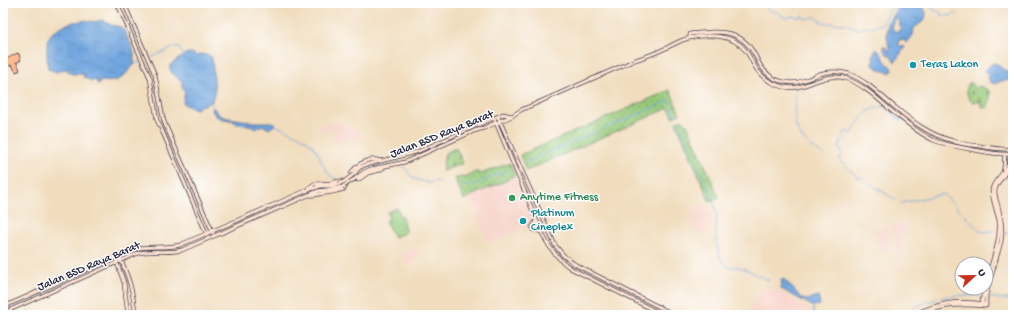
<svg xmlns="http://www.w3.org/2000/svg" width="1016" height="318" viewBox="0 0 1016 318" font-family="'Gochi Hand',sans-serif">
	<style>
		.built { fill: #f7d1c6 }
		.cemetery { fill: url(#cemetery-stones); stroke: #5c7559 }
		.park { fill: url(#park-dots); stroke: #5c7559 }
		.water { fill: url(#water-ripples); stroke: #4a648c; fill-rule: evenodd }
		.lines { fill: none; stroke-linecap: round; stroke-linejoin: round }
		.stream { stroke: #71a5dd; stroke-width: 1 }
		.secondary-casing { stroke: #413e4f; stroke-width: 4.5 }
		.highway-casing { stroke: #413e4f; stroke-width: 6 }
		.secondary { stroke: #fee3d2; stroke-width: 3 }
		.highway { stroke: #fcba8e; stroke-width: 4.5 }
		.secondary-bridge-casing { stroke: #413e4f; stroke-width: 4.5; stroke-linecap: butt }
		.secondary-bridge { stroke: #fee3d2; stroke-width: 3 }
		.culture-dot { fill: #0f9aa8; stroke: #fff; stroke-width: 1.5 }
		.leisure-dot { fill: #2e9e5b; stroke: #fff; stroke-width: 1.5 }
		.labels { text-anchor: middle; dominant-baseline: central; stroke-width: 3; stroke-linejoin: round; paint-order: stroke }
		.culture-label { font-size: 12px; fill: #0d838f; stroke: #fff; text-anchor: start }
		.street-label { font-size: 12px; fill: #22223b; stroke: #fff }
		.leisure-label { font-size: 12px; fill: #27864d; stroke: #fff; text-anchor: start }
	</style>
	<defs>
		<pattern id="cemetery-stones" width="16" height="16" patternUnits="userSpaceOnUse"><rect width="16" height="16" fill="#96c877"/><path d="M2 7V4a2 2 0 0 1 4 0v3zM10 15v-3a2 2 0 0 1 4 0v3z" fill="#7aa263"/></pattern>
		<pattern id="park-dots" width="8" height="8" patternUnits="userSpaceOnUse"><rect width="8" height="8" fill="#96c877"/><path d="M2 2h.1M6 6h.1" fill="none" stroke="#7aa263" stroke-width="1.8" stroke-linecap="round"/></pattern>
		<pattern id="water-ripples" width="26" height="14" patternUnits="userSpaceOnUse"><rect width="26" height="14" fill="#71a5dd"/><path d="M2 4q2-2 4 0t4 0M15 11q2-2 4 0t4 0" fill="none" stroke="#5c86b4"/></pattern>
	</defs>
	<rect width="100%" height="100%" fill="#fff"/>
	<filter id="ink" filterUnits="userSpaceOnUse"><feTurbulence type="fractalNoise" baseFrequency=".025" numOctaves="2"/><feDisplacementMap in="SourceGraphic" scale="8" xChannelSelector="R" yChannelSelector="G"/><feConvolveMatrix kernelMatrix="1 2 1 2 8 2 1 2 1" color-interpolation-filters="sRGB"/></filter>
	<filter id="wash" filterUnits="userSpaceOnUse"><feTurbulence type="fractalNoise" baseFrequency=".012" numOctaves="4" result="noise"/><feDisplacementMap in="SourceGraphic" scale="16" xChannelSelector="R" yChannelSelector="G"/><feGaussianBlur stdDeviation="0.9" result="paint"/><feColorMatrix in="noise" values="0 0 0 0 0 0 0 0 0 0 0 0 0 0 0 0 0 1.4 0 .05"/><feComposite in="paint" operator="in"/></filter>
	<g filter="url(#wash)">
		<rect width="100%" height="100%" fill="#f1ddbe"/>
		<!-- built -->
		<path class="built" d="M342 121 345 128 350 127 361 131 362 135 360 136V137L359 138V140H356L355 138 349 139 344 141 345 144H344L343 141 340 142 339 140 337 141 331 128 321 131 319 126Z
			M514 174 534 220 533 224 524 228 489 244 467 195Z
			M706 205 707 211H711L712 225H710L707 229 708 230V232L697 233V230H694L690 208Z
			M906 224 908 233 898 235 907 258 904 256 898 250 893 235 892 226Z
			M885 227 892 249 883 251 880 242 876 243 874 239 877 237 875 231Z
			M415 248H417V251L415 256V261L414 263 409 265 402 253Z
			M775 288 811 310 813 315H747L761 291Z"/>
		<!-- cemetery -->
		<path class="cemetery" d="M970 82 975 88 981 86 982 88 983 87 990 92C990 98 991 104 986 108L982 107 980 102H972L969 99C966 92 965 88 970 82Z
			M456 148 463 163 443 171 442 170 445 153Z"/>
		<!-- park -->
		<path class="park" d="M670 90 680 114 673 117 669 108 526 171 520 155Z
			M682 119 687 124 719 197 710 202 676 122Z
			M510 163 515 175 511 177 508 180 468 197V198L464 200 455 179 456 178 464 177 478 171 480 174Z
			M397 208 402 217 405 230H407L405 233 394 237 385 221 389 219 387 212Z"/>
		<!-- water -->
		<path class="water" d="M902 3 909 4 917 3 921 5 924 8 926 13 925 20 914 28 913 35 907 43 902 39 899 41 898 44 899 45 905 47 895 62 890 55 889 56C886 53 883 50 883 46H885L890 53C888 43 885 31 889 21 891 18 893 16 895 13 897 9 898 5 902 3ZM895 19H898L900 20 899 25 901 27 900 30 896 32 892 28Z
			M86 20C91 22 97 22 102 20L111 25 121 27 123 29C127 36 133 46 134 54 134 58 133 60 135 64 122 77 122 83 101 81L98 85 96 80 91 81 86 78H84L83 74H72L66 69 62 70 57 72 48 69C47 62 46 43 49 37 53 30 63 25 70 23 75 21 81 22 86 20Z
			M876 49H878C881 53 883 57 885 61 888 64 890 66 892 69L891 72 890 73 878 69 872 64 871 63 874 62 873 55 874 54Z
			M187 53H192L196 56 203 54 211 56 212 58 215 91C214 95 212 98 212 102L200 106 196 109 185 105 183 102 184 96 185 93 182 87V81C177 77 168 72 170 65Z
			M994 63C1003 66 1001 72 1013 72V80L1001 81 995 84 990 82 988 77 989 73H986L985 71 990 65Z
			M213 108H214L218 114 224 117 254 122H271L276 124 269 129 262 125 256 129C249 123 246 126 238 124 235 123 233 120 230 120 222 119 215 118 212 110Z
			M784 279 787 282 802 299 807 300 818 296 820 305 812 306 781 289V287L782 282H781V280Z"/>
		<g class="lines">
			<!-- stream -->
			<path class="stream" d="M763 3 768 10 777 12 785 18 794 16 798 18 803 15 805 19C808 19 812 17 815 17L823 23 846 24 857 29 883 24C886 16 891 10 895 3
				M932 3 931 7 932 9 940 12 942 15 949 16 957 13
				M150 58 175 47C180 47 181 51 183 55
				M135 64 140 62
				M796 91C795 108 791 126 804 140 809 146 817 151 824 155
				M210 102 213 108
				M672 108 676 116
				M678 121 693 155
				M275 125C288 131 303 136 313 146 322 156 323 174 336 179
				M604 129 668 101H669L671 104
				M526 162 599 131
				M696 162C700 171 704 181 709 190 711 195 713 200 715 205 720 225 709 251 728 267H740L768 280
				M403 165 411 176 415 179 429 183 438 181
				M362 170 370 166 398 161H400
				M863 177 859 178 839 160 842 155 839 147 846 131H847L852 134C860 119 866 107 884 107L902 122
				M869 183 896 200
				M459 184H465L469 187 508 170
				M901 203 943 194 980 231 985 232 993 231
				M1003 232 1008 234
				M1012 236H1013
				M988 297 1011 300
				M813 306 814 315
				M903 315C925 299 952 293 980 296"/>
		</g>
	</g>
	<g filter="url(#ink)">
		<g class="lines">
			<!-- secondary casing -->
			<g class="secondary-casing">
				<path id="secondary" d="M117 3 150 78 157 120 160 126 207 235
					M124 3 155 75 163 118 165 124 213 233
					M690 38V34C718 31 741 27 756 57 760 66 765 74 775 79 784 83 795 84 805 80 810 79 814 76 819 74 828 71 839 71 849 74 867 81 881 96 896 108 913 122 930 135 953 141 961 144 971 145 980 146 991 148 1002 150 1013 149
					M498 117 555 245 563 255 576 265 675 315
					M494 118 542 233C549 248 558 260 572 269L663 315
					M381 161C370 156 357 164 351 173 351 176 355 180 358 180L368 173 380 170 383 168
					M354 174 359 168 365 165 405 155 419 151 503 114 512 116
					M356 178 364 172 371 169 405 162 474 131 484 128 512 116 521 110 633 61C644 57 654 54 664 49 673 45 680 40 689 38 708 34 733 34 745 50 749 54 751 60 754 65 759 75 767 81 777 85 805 96 820 69 847 79 864 85 879 100 893 112 906 122 918 133 933 140 948 146 964 148 980 151 991 153 1002 155 1013 154
					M308 190 321 186H332L339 184
					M532 227 534 225 536 220
					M534 230H537L541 232
					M119 255C128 276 134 292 135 315
					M115 257 124 283 128 315
					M986 281C992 262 1001 240 999 221 997 211 992 200 992 190 993 182 999 179 1003 172 1005 166 1004 160 1005 154
					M982 304 984 288
					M3 307 134 249C150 245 165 249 180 245L308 190 310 187 314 184 332 183 339 181H343L346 186 344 189C338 191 333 192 327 193 320 193 317 196 310 195
					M3 313 136 254C151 249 167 254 182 250L318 191 333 189 342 187
					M913 315C939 302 957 300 986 304
					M920 315C943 304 961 304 986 306V295L990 281 1001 242C1003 231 1002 221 999 210 998 204 995 198 995 192 995 183 1002 180 1005 173 1008 167 1009 160 1011 154"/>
			</g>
			<!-- highway casing -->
			<g class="highway-casing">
				<path id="highway" d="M8 61 17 56
					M11 62 15 65 17 69
					M3 66 18 59"/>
			</g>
			<!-- secondary -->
			<use href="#secondary" class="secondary"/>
			<!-- highway -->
			<use href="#highway" class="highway"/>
			<!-- secondary-bridge casing -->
			<g class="secondary-bridge-casing">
				<path id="secondary-bridge" d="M339 184 345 181 354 174
					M342 187 356 178"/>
			</g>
			<!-- secondary-bridge -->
			<use href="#secondary-bridge" class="secondary-bridge"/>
		</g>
	</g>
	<!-- markers -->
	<g class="culture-dot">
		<circle cx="913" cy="65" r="4"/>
		<circle cx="523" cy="221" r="4"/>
	</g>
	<circle class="leisure-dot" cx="512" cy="198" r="4"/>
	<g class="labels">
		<!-- culture labels -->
		<g class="culture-label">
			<text x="921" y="65">Teras Lakon</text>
			<text x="531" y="214">Platinum<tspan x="531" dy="14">Cineplex</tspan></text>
		</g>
		<!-- street labels -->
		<g class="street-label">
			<text transform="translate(442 135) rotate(-22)">Jalan BSD Raya Barat</text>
			<text transform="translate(89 267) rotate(-23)">Jalan BSD Raya Barat</text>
		</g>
		<!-- leisure labels -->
		<g class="leisure-label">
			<text x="520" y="198">Anytime Fitness</text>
		</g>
	</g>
	<!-- margin -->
	<rect width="1016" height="318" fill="none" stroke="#fff" stroke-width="16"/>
	<!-- north arrow -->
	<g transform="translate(974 276) rotate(68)"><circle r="19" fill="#ffffff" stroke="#a7a7b1"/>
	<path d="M0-3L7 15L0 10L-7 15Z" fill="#c8321e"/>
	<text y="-6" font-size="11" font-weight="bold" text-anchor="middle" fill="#22223b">U</text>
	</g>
</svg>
